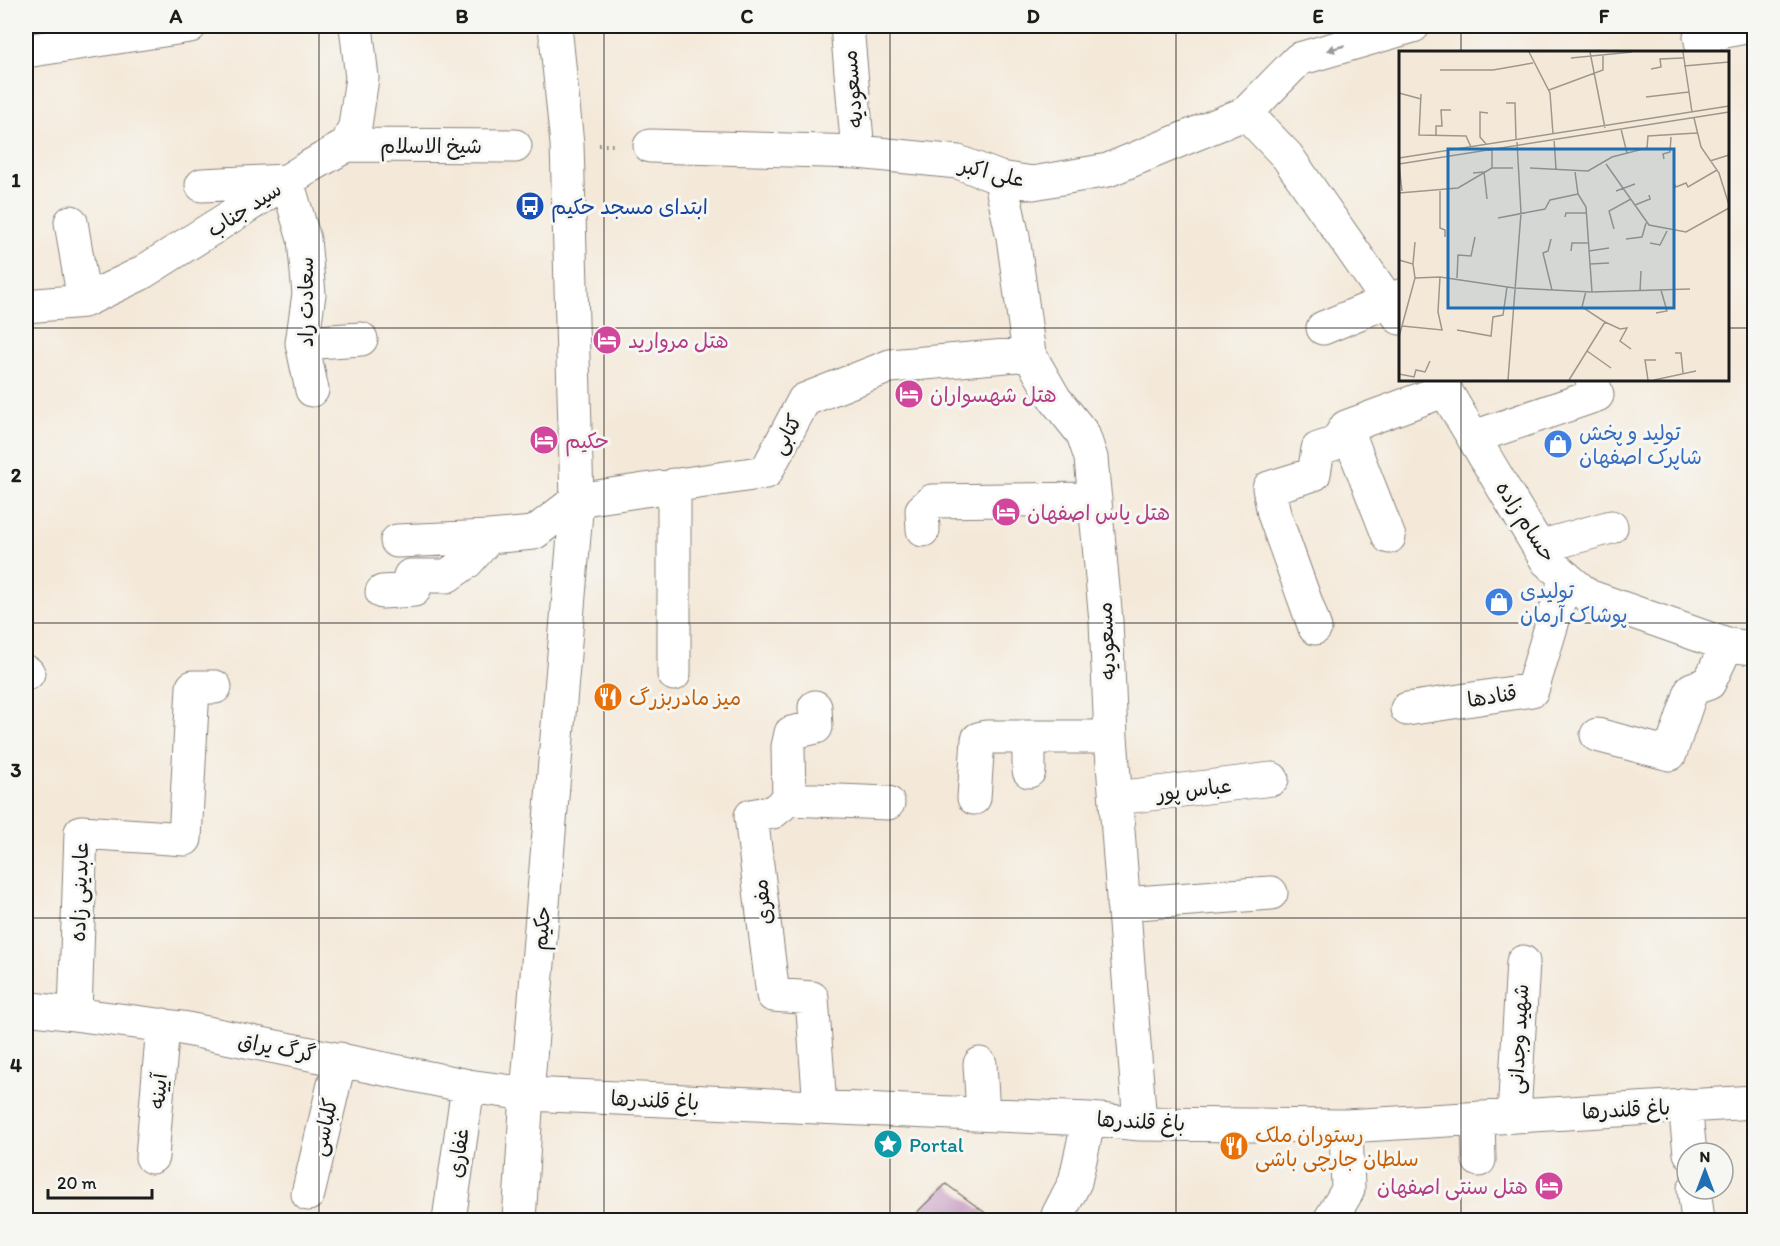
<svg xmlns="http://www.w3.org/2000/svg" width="1780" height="1246" viewBox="0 0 1780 1246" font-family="Itim,'Playpen Sans Arabic',sans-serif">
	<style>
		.building { fill: #c79fc3 }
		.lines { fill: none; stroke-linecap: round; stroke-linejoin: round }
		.minor-casing { stroke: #88827a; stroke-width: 35 }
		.major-casing { stroke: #88827a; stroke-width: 35 }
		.path { stroke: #88827a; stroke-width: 4; stroke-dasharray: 1.5 4.5; stroke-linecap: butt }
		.minor { stroke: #fff; stroke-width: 33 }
		.major { stroke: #fff; stroke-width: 33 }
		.oneway { fill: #999 }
		.grid { fill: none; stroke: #1c1c1c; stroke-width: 1.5; stroke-opacity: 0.55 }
		.labels { text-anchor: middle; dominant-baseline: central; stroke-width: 6; stroke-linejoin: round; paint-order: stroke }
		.street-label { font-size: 21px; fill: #1c1c1c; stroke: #f6f6f2 }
		.transit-label { font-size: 21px; fill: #164399; stroke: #f6f6f2; text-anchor: start }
		.hotel-label { font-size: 21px; fill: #b23c85; stroke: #f6f6f2; text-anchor: start }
		.shop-label { font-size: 21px; fill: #366cbe; stroke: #f6f6f2; text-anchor: start }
		.food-label { font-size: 21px; fill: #c56008; stroke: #f6f6f2; text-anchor: start }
		.culture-label { font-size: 21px; fill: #0d838f; stroke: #f6f6f2; text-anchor: start }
		.inset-road { fill: none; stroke: #9e978d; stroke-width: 1.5 }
		.view { fill: #1f6fb2; fill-opacity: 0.15; stroke: #1f6fb2; stroke-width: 3 }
		.inset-edge { fill: none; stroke: #1c1c1c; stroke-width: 3 }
		.neatline { fill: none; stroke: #1c1c1c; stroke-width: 2 }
		.grid-label { font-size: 20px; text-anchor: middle; font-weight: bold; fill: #1c1c1c }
	</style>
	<rect width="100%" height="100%" fill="#f6f6f2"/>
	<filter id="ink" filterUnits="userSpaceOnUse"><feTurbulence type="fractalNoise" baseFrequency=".0167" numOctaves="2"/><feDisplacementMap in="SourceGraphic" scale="12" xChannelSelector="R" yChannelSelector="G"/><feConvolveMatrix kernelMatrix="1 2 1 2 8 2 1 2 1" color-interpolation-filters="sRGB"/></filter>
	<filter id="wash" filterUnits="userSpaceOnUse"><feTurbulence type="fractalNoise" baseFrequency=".008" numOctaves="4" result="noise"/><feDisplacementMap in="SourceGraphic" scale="24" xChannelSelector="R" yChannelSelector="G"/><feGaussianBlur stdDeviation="1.35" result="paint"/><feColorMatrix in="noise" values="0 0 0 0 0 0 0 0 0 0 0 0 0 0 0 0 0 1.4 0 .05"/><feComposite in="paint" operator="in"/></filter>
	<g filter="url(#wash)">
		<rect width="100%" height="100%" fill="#f4e9d9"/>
		<g id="blocks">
			<!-- building -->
			<path class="building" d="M946 1184 995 1220H909Z"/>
		</g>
	</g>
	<g filter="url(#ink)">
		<use href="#blocks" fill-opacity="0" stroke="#88827a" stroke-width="1.5"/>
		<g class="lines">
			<!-- minor casing -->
			<g class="minor-casing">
				<path id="minor" d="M847 26 858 152
					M1703 52 1700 36 1750 26
					M1246 113 1287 156 1400 318
					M347 145 515 146
					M650 146 858 152 958 162 1000 178 1033 183 1108 170 1246 113 1299 59 1413 26
					M1000 178 1013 237 1029 354 1055 399 1083 434 1091 458 1106 621 1111 737 1140 1124
					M202 185 287 181 304 239 309 294 302 343 312 390
					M71 222 84 301
					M26 306 84 301 140 274 309 167 347 145 355 126 362 78 356 26
					M1323 328 1400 296
					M302 343 361 339
					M1439 380 1547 561 1588 596 1727 645 1754 648
					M1346 427 1389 537
					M1474 437 1597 395 1592 380
					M674 485V674
					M923 530 922 510 932 501 1095 499
					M397 541 489 537 534 533 577 500 766 472 804 400 890 366 1029 354
					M1539 547 1611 527
					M382 592 414 590 410 576H447L467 562 489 537
					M1315 628 1274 514 1269 488 1314 474 1318 449 1336 443 1346 427 1446 390
					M26 672 28 673
					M815 707 816 727 791 733 788 747 789 799 773 812 751 816 773 995 812 998 820 1107
					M1407 709 1532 690 1566 577
					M1597 735 1670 754 1692 689 1709 683 1727 645
					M1029 737V771
					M974 798 978 739 986 737H1111
					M1117 798 1272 779
					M789 799 888 803
					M1123 904 1271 893
					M26 1008 182 1028 468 1086 527 1094 1089 1119 1140 1124 1346 1126 1754 1102
					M75 1013 81 832 185 839 193 687H215
					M980 1064 983 1114
					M1685 1105 1690 1153
					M1514 1115 1523 962
					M1478 1118 1479 1160
					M152 1157 163 1025
					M1694 1189 1698 1220
					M308 1194 340 1059
					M449 1220 468 1086
					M1058 1220V1215L1075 1182 1089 1119
					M1330 1220 1348 1190 1346 1126"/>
			</g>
			<!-- major casing -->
			<g class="major-casing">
				<path id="major" d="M26 51 190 26
					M519 1220 527 1094 577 500 567 144 555 26"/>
			</g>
			<!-- path -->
			<path class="path" d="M599 145H616"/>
			<!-- minor -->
			<use href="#minor" class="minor"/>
			<!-- major -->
			<use href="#major" class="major"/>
		</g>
		<!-- one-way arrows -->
		<defs><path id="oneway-solid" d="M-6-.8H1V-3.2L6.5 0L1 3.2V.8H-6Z" transform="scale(1.5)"/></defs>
		<use class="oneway" href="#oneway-solid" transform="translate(1336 48) rotate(164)"/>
	</g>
	<!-- grid -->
	<path class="grid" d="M319 26V1220M604 26V1220M890 26V1220M1176 26V1220M1461 26V52M26 328H1400M1728 328H1754M1461 380V1220M26 623H1754M26 918H1754"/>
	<!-- icons -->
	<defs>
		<g id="bus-disc" transform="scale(1.5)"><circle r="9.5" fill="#1a4fb4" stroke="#f6f6f2"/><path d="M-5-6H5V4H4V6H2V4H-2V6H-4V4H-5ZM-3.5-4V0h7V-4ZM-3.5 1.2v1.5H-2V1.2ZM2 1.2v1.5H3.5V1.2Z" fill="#fff"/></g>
		<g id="hotel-disc" transform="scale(1.5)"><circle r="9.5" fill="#d1479c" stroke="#f6f6f2"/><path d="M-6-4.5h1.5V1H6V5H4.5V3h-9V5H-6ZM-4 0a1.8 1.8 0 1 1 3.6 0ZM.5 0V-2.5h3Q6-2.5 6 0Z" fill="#fff"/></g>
		<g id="shop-disc" transform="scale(1.5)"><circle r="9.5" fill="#3f7fe0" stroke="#f6f6f2"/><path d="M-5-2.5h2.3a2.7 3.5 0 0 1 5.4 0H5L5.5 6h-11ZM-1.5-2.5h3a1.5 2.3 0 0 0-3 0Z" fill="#fff"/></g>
		<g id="restaurant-disc" transform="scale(1.5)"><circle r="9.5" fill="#e8710a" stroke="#f6f6f2"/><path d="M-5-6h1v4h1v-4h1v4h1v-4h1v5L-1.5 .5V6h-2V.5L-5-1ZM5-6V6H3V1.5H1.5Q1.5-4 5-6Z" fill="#fff"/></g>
		<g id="sight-disc" transform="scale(1.5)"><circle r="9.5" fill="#0f9aa8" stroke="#f6f6f2"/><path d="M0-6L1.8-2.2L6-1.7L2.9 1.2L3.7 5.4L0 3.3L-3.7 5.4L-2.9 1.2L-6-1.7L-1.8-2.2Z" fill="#fff"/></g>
	</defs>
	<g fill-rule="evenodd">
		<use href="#bus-disc" x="530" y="206"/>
		<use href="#hotel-disc" x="607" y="340"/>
		<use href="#hotel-disc" x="909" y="394"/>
		<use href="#hotel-disc" x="544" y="440"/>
		<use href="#shop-disc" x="1558" y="444"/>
		<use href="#hotel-disc" x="1006" y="512"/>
		<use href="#shop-disc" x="1499" y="602"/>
		<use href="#restaurant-disc" x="608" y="697"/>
		<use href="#sight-disc" x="888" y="1144"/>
		<use href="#restaurant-disc" x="1234" y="1146"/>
		<use href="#hotel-disc" x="1549" y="1186"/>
	</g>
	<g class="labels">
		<!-- street labels -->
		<g class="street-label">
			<text transform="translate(852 89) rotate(-95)">مسعودیه</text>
			<text x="431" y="145">شیخ الاسلام</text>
			<text transform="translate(992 172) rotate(14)">علی اکبر</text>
			<text transform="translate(244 209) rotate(-33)">سید جناب</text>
			<text transform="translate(305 302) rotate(-90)">سعادت راد</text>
			<text transform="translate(786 434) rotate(-62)">کتابی</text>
			<text transform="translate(1526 521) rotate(57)">حسام زاده</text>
			<text transform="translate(1106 641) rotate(-93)">مسعودیه</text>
			<text transform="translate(1492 696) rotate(-9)">قنادها</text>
			<text transform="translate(1194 789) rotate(-7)">عباس پور</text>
			<text transform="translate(79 892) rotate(-88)">عابدینی زاده</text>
			<text transform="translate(762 902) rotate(-97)">مفری</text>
			<text transform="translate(541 928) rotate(-85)">حکیم</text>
			<text transform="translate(1518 1039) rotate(-87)">شهید وجدانی</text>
			<text transform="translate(277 1047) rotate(11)">گرگ یراق</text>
			<text transform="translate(158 1091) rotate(-85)">آیینه</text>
			<text transform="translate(655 1100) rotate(3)">باغ قلندرها</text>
			<text transform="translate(1626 1109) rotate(-3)">باغ قلندرها</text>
			<text transform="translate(1141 1121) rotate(3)">باغ قلندرها</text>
			<text transform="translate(324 1127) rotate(-77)">کلباسی</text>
			<text transform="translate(458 1153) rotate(-82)">غفاری</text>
		</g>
		<!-- transit labels -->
		<g class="transit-label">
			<text x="551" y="206">ابتدای مسجد حکیم</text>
		</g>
		<!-- hotel labels -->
		<g class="hotel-label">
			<text x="628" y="340">هتل مروارید</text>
			<text x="930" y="394">هتل شهسواران</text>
			<text x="565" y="440">حکیم</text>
			<text x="1027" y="512">هتل یاس اصفهان</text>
			<text x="1528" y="1186" text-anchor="end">هتل سنتی اصفهان</text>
		</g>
		<!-- shop labels -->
		<g class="shop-label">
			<text x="1579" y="432">تولید و پخش<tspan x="1579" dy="24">شاپرک اصفهان</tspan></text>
			<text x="1520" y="590">تولیدی<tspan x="1520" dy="24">پوشاک آرمان</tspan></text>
		</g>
		<!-- food labels -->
		<g class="food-label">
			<text x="629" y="697">میز مادربزرگ</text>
			<text x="1255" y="1134">رستوران ملک<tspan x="1255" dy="24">سلطان جارچی باشی</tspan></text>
		</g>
		<!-- culture labels -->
		<g class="culture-label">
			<text x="909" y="1144">Portal</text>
		</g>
	</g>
	<!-- overview -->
	<g transform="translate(1399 51)">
		<rect width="330" height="330" fill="#f4e9d9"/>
		<path class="inset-road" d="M130 1 151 42 154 83M191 1 206 77M284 1 293 61M172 7 233 1M285 15 330 11M252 18 262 16 261 8 284 7M41 19H94L134 12M150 39 204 19V4M0 42 22 48M22 43 20 84 67 85 72 96M247 46 290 41M107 52H116L117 89M295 67 302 96 320 122 330 154M222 78 228 102M37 84V75H43L42 59H52M155 88 157 118M87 93 81 86V61L89 62M0 107 330 55M265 108 264 103 271 101 272 86M311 110 330 104M0 113 3 140M0 113 330 61M207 113 250 174 287 181 330 157M93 117H114M131 117 189 120 213 106 248 97 249 85 298 82M176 121 179 143 187 156 193 241M74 122 85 121 88 148M275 132 277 136 287 132 289 136 318 119M41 138V177L46 179V186M217 140 236 133M0 142 59 137 93 117V98M236 154 251 148 250 144M166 166 167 162H188M99 167 146 158 151 149 179 143M215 178 210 160 232 148M152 188 149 200 144 202 153 239M227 188 243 186 247 172M251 192 261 194 268 180M172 200 173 192H190M190 200 210 197M0 209 14 213 16 227 0 286M14 213 16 191M191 213 210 212M16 227 41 226 115 237 193 241 291 238M58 227 59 204 72 205 76 186M241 240 242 220M257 262 268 260 262 239M206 271 221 278 228 277 221 290 232 298M3 275 43 279 39 261 41 226M58 279 92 285 94 266 104 264 108 236M188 300 212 317M276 302H282L284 322M0 323 15 326 17 319 26 321 31 310M109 329 122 162 118 91M170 329 206 271 183 256 187 240M249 329 246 309H257M255 329 297 320"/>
		<path class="view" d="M49 98H275V257H49Z"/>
		<rect width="330" height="330" class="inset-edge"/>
	</g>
	<!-- margin -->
	<rect width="1780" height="1246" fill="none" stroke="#f6f6f2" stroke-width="66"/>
	<!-- north arrow -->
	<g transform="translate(1705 1171)"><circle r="28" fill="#f6f6f2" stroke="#9f9f9c" stroke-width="1.5"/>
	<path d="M0-4.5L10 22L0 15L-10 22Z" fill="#1f6fb2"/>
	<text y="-9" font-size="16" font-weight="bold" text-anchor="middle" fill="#1c1c1c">N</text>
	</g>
	<!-- scale -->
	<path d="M48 1189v9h104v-9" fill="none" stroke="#1c1c1c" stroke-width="3"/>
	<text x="57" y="1189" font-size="18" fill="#1c1c1c" stroke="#f6f6f2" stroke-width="4.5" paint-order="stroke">20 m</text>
	<rect x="33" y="33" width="1714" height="1180" class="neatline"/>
	<g class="grid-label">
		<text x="176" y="23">A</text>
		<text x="462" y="23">B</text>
		<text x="747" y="23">C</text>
		<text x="1033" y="23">D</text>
		<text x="1318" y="23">E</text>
		<text x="1604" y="23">F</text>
		<text x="16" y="187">1</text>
		<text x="16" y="482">2</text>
		<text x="16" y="777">3</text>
		<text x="16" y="1072">4</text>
	</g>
</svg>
